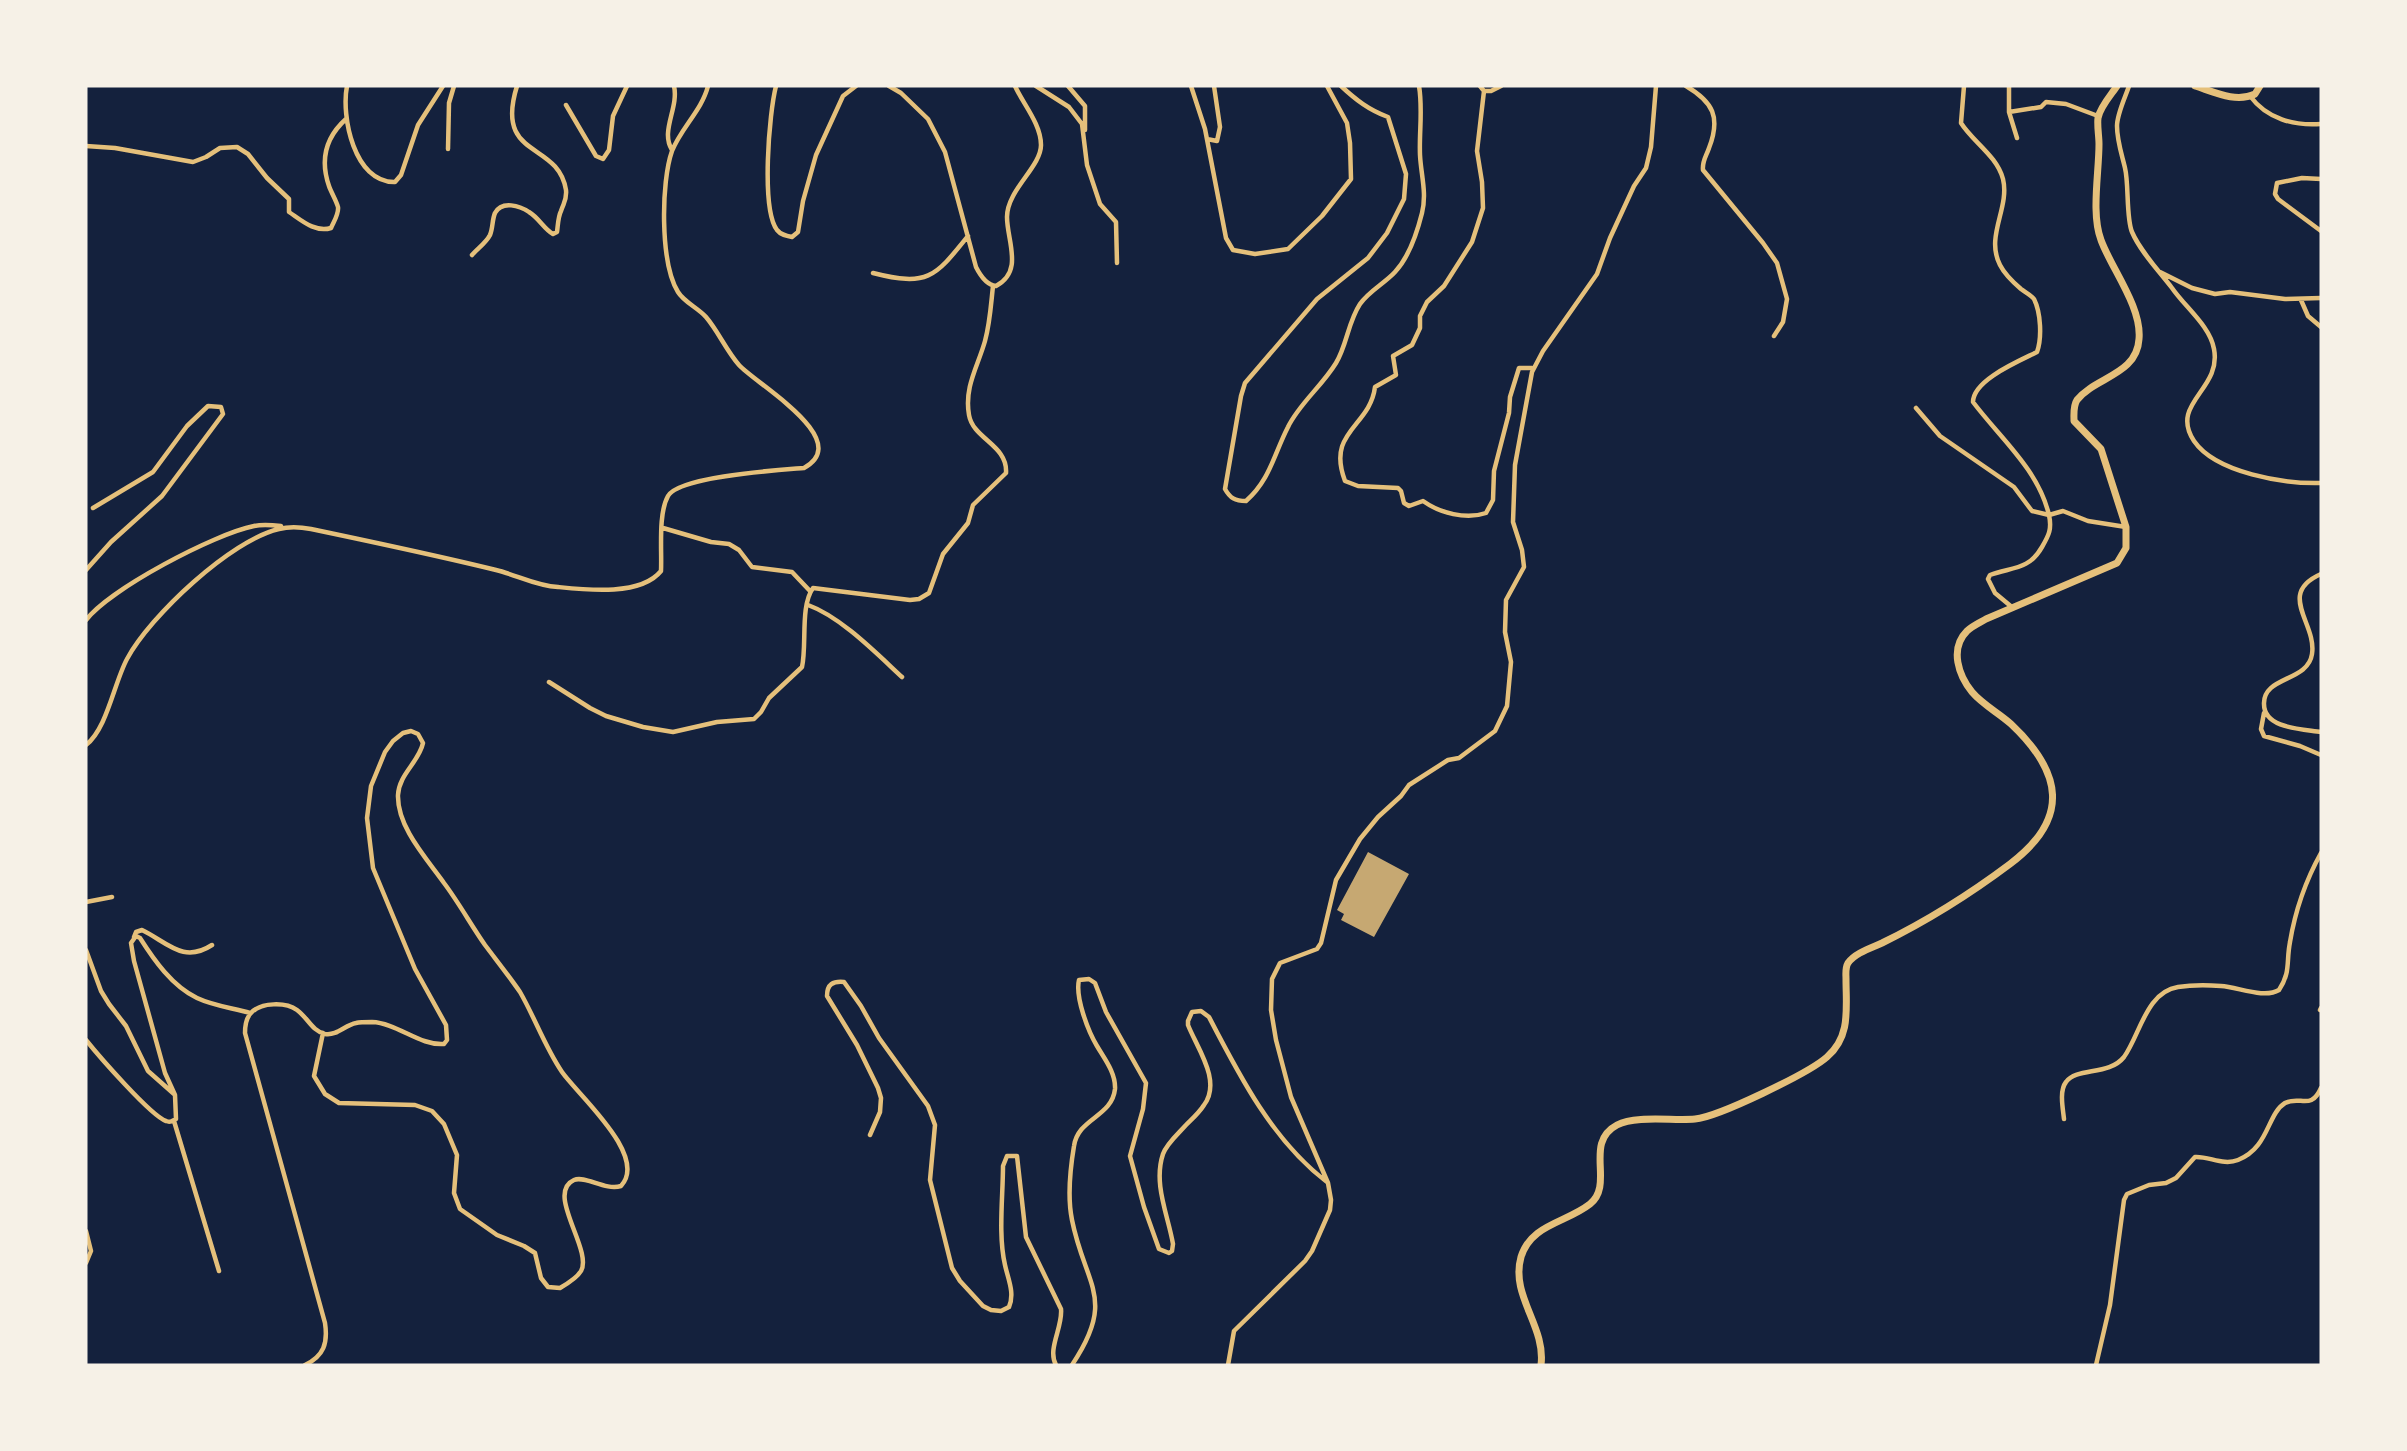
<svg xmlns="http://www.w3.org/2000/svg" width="2407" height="1451" viewBox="0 0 2407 1451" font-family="'Alegreya Sans',sans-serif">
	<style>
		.building { fill: #c6a872 }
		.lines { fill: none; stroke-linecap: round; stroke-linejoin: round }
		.minor { stroke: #e5c07b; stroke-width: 4.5 }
		.trunk { stroke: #e5c07b; stroke-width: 7 }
	</style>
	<rect width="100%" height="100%" fill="#14213d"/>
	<!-- building -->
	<path class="building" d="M1368 852 1409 874 1374 937 1341 920 1344 914 1337 910Z"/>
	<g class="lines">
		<!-- minor -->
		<path class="minor" d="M347 86C341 116 354 183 395 182L401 175 418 125 443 86
			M776 86C769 113 761 209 777 230 781 235 786 236 792 237L798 232 803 201 816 155 843 96 856 86
			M889 86 901 93 928 119 945 152 976 267C980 275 986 285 996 286 1024 271 1007 241 1007 217 1007 190 1041 167 1041 145 1041 124 1023 104 1015 86
			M1036 86 1069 107 1082 124 1087 165 1100 204 1116 222 1117 263
			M1068 86 1085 106V130
			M1191 86 1205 129 1226 238 1233 250 1255 254 1288 249 1322 216 1351 179 1350 143 1347 123 1327 86
			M1341 86C1356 100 1369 110 1388 117L1406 174 1404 199 1387 233 1368 258 1317 299 1245 383 1241 396 1225 489C1230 498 1235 501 1246 501 1270 480 1274 454 1288 427 1299 404 1322 386 1336 363 1347 345 1348 322 1360 304 1369 291 1385 283 1395 272 1409 257 1417 233 1422 213 1427 193 1421 175 1420 155 1419 132 1423 109 1419 86
			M1480 86 1484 91H1491L1501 86
			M1686 86C1713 102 1721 117 1709 148 1706 157 1702 161 1703 170L1763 243 1777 263 1787 299 1783 322 1774 336
			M1964 86 1961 123C1973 142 1997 156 2003 179 2010 208 1985 236 2000 265 2004 273 2014 283 2021 289 2025 292 2031 295 2034 299 2041 313 2042 338 2037 352 2019 361 1973 380 1973 402 2000 438 2038 469 2049 515L2063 511 2088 521 2126 527
			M2009 86V112L2017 138
			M2129 86C2125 98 2117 114 2117 126 2117 141 2122 155 2125 168 2129 184 2126 218 2132 232 2140 251 2159 271 2172 288 2185 307 2210 326 2214 349 2222 390 2169 403 2194 441 2216 473 2284 484 2321 483
			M1484 91 1477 151 1482 182 1483 208 1472 242 1444 286 1427 302 1420 316V328L1412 345 1393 356 1396 375 1375 387C1370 427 1326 431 1345 481L1358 486 1398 488 1401 491 1404 503 1409 506 1423 501C1440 513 1466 520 1486 513L1493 500 1494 471 1509 413 1510 397 1519 368H1532
			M2250 96C2267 119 2294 126 2321 124
			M566 105 596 156 603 159 609 150 613 116 627 86
			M2009 112 2041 107 2046 102 2066 104 2098 116
			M1207 139 1217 141 1220 127 1214 86
			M86 146 115 148 193 162 206 157 220 148 237 147 248 154 267 178 289 199V212C301 220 315 233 331 228 334 221 339 214 338 207 336 200 331 192 329 186 320 160 326 137 346 119
			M448 149 449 103 454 86
			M672 150C660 131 679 108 674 86
			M2321 179 2302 178 2277 183 2275 194 2278 199 2321 231
			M472 255C478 248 486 243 490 235 493 228 492 220 495 213 502 200 520 206 529 212 539 218 544 229 553 234L557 232C558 225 558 217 561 211 564 202 567 200 566 190 558 140 494 160 517 86
			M2160 272 2192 288 2215 294 2230 292 2285 299 2321 298
			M873 273C928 287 935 277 968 236
			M2301 300 2308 316 2321 327
			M1916 408 1940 436 2014 487 2032 511 2049 515C2052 529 2049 535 2042 547 2029 570 2012 567 1990 575L1988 579 1995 593 2013 608
			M663 528 711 542 729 544 739 550 752 567 792 572 810 591
			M86 570 111 542 162 496 223 414 221 407 208 406 187 426 153 472 93 508
			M2321 574C2276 594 2317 623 2312 654 2308 682 2263 676 2264 704 2264 729 2303 729 2321 732
			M808 605C841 617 876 653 902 677
			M86 620C110 589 214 534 254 526 263 524 272 525 281 526
			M549 682 590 708 606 716 643 727 673 732 717 722 754 719 761 712 769 698 802 667C807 645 800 606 813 588L910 600 919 599 929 593 943 554 968 523 973 505 1006 473C1008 445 973 439 969 415 964 387 978 366 985 341 990 323 991 304 993 286
			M2264 713 2261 729 2264 736 2300 746 2321 755
			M86 745C107 729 114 683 127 659 150 616 231 540 279 529 290 526 301 527 311 529 373 542 435 555 496 570 517 575 536 586 558 587 587 590 641 596 661 571 662 550 658 514 668 496 679 476 780 470 804 468 855 440 756 384 739 365 726 350 718 331 706 317 698 308 684 302 678 292 660 263 661 182 672 151 681 128 702 110 708 86
			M86 902 112 897
			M134 937 136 932 142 930C167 942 183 964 212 945
			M86 950 101 991 109 1004 126 1026 148 1071 174 1094
			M2320 1010 2321 1008
			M86 1040C98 1055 151 1116 166 1121 171 1123 172 1121 176 1119L175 1095 165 1073 134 961 131 943 136 936 140 938C154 960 172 986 197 998 214 1006 233 1008 250 1013
			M2064 1119C2063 1109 2059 1091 2066 1082 2077 1067 2109 1076 2124 1057 2140 1035 2146 992 2178 987 2191 985 2207 985 2221 986 2238 987 2264 999 2279 990 2291 972 2286 962 2290 942 2295 912 2306 880 2321 853
			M174 1121 219 1271
			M870 1135 880 1112 881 1098 878 1088 857 1045 827 996C827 984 833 981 844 982L861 1006 879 1038 928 1106 935 1125 930 1180 952 1268 960 1281 983 1306 991 1310 1001 1311 1009 1307C1015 1293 1008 1279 1005 1265 998 1235 1003 1196 1003 1166L1007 1156H1017L1026 1237 1061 1309C1063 1327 1047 1349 1056 1365
			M86 1231 91 1251 86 1263
			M305 1365C324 1356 328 1343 325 1323L245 1033C245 1026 246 1018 251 1013 261 1002 286 1002 297 1010 308 1018 312 1031 325 1034 337 1036 345 1025 356 1023 360 1022 367 1022 372 1022 397 1023 420 1046 444 1044L447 1040 446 1025 415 969 373 868 367 818 371 786 385 752 393 741 403 733 411 731 418 734 423 743C419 762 399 774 398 795 397 827 427 859 444 883 459 903 471 925 485 945 497 961 509 976 520 992 535 1018 545 1047 562 1072 578 1095 649 1156 621 1186 605 1191 585 1175 574 1180 545 1193 593 1250 581 1271 577 1278 567 1284 560 1288L548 1287 541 1278 535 1253 524 1246 497 1235 460 1209 454 1193 457 1155 444 1124 432 1111 415 1105 339 1103 325 1094 314 1076 323 1033
			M1072 1365C1117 1298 1085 1286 1072 1220 1067 1196 1070 1170 1074 1146 1078 1118 1112 1117 1115 1089 1116 1073 1104 1058 1097 1046 1088 1031 1075 997 1079 980L1089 979 1095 983 1106 1012 1146 1083 1143 1109 1130 1156 1144 1207 1159 1249 1169 1253 1172 1251 1173 1244C1168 1215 1153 1184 1163 1154 1167 1143 1178 1134 1186 1125 1192 1119 1199 1113 1204 1105 1222 1081 1197 1048 1188 1025V1021L1192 1012 1201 1011 1209 1017C1240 1077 1273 1141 1327 1182
			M1228 1365 1234 1331 1305 1261 1312 1251 1330 1210 1331 1200 1328 1183 1291 1097 1276 1040 1271 1010 1272 979 1280 963 1317 949 1321 943 1336 880 1360 839 1378 817 1401 796 1409 785 1448 760 1459 758 1495 731 1507 706 1511 662 1505 632 1506 600 1524 567 1522 550 1513 522 1515 465 1532 372 1543 351 1597 274 1610 238 1634 186 1646 168 1651 147 1656 86
			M2096 1365 2110 1305 2124 1200 2127 1194 2149 1185 2166 1183 2176 1178 2195 1157C2209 1156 2223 1166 2238 1160 2269 1148 2267 1114 2285 1103 2300 1095 2311 1111 2321 1088"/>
		<!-- trunk -->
		<path class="trunk" d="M2195 86C2214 92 2236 103 2255 94L2260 86
			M1541 1365C1546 1326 1510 1296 1521 1257 1531 1224 1566 1223 1590 1204 1615 1184 1583 1143 1617 1125 1636 1115 1673 1121 1695 1119 1718 1117 1809 1073 1827 1057 1851 1036 1846 1009 1846 979 1846 974 1845 968 1848 963 1855 953 1871 948 1882 943 1927 921 1970 894 2010 864 2071 818 2062 772 2011 724 1999 713 1983 705 1972 692 1959 676 1949 649 1967 631 1972 626 1979 623 1986 619L2117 563 2126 548V527L2101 449 2074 421C2074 414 2073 406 2077 400 2095 377 2137 375 2139 339 2142 307 2111 268 2101 240 2091 214 2099 173 2099 144 2099 136 2097 126 2098 118 2100 107 2111 95 2117 86"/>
	</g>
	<!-- border -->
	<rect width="2407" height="1451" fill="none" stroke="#f6f1e7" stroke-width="175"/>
</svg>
